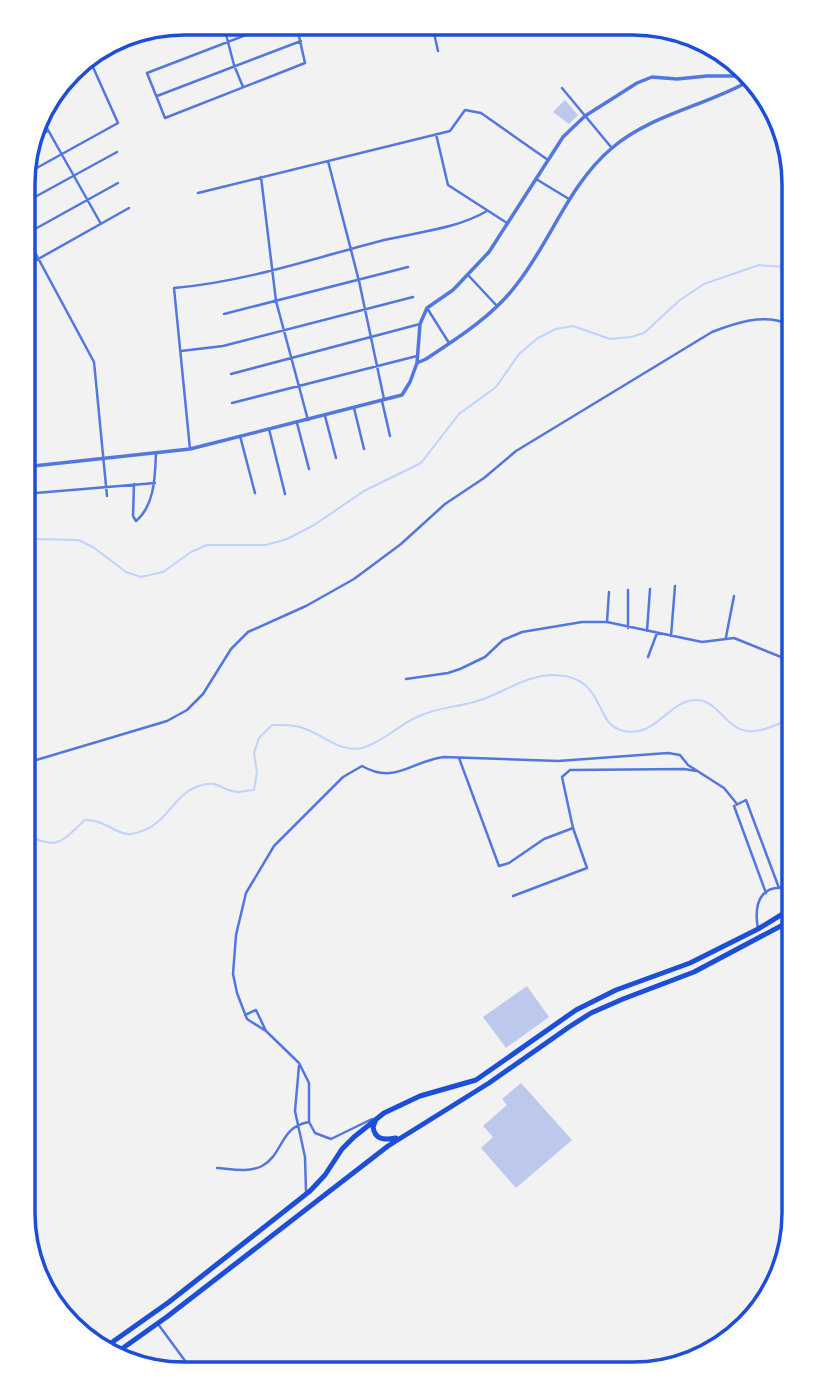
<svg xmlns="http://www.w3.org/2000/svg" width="817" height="1397" viewBox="0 0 817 1397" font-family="'Asap Condensed',sans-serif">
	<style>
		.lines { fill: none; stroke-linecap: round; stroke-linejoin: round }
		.stream { stroke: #bfd3fe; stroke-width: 2 }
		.building { fill: #bdc9ec }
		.minor { stroke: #5277de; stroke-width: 2.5 }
		.tertiary { stroke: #5277de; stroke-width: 3.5 }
		.primary { stroke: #1d4ed8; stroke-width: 5 }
		.rim { fill: none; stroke: #1d4ed8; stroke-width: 3.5 }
	</style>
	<rect width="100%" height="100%" fill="#f2f2f2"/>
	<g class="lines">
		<!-- stream -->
		<path class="stream" d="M24 543 35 539 78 540 93 547 126 572 141 577 163 572 191 552 207 545H266L287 539 314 525 364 491 421 463 459 414 496 387 519 354 538 338 556 329 573 326 610 339 631 337 644 333 680 300 704 284 759 265 783 267 794 273
			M23 834C59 849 58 845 85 820 104 819 118 836 131 834 168 828 171 796 196 787 220 778 218 790 237 792 242 792 249 790 254 790L257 773 254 753 259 738 272 725C282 725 294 724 303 728 323 734 339 753 362 748 381 743 397 727 413 719 434 708 452 708 474 702 501 695 526 674 555 675 608 677 592 725 624 731 656 738 668 701 695 700 718 699 725 729 748 731 764 733 779 721 794 720"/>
	</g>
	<!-- building -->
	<path class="building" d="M565 100 578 115 569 124 553 112Z
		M527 986 549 1017 506 1048 483 1017Z
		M521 1083 572 1140 516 1188 481 1148 493 1137 483 1126 507 1105 502 1099Z"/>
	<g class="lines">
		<!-- minor -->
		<path class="minor" d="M223 23 234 65 243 87
			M277 23 147 73 165 118 305 63 296 23
			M432 24 438 51
			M514 25 516 32
			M562 88 611 147
			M157 96 301 41
			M39 114 101 224
			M436 134 448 185 507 223
			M31 140 48 131
			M328 161 359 281 384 399
			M24 175 118 123 88 56
			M261 177 276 301 308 420
			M536 179 569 199
			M198 193 450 131 465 110 481 113 548 160
			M24 203 117 152
			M24 232 94 362 107 496
			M26 234 118 183
			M24 267 129 208
			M468 275 497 306
			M427 308 449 343
			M224 314 408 267
			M181 351 223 346 413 297
			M231 374 420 324
			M382 401 390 436
			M232 403 417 356
			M354 408 364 449
			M325 416 336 458
			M297 423 309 469
			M269 429 285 494
			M240 436 255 493
			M190 449 174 288C245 282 315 258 384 240 418 232 456 229 487 211
			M134 484 133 516 136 521C155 505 155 476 156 453
			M24 487V494L155 483
			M607 622 609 592
			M628 628V590
			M647 631 650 589
			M671 636 675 586
			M726 637 734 596
			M648 657 657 633
			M406 679 448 673 460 669 485 657 503 640 522 632 582 622H607L702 642 734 638 786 659 790 660 794 656
			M459 758 499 866 509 863 544 839 573 828 562 777 570 770 684 769 696 771
			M23 764 167 721 187 710 203 694 231 649 248 632 306 606 354 579 401 544 445 504 484 478 516 451 712 332C735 323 764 313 788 324L794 339
			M766 893 734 806 746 800 779 888
			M513 896 587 868 573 828
			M758 929C753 901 762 881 794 890
			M245 1015 256 1010 266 1031
			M299 1066 295 1111 305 1157 306 1191
			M372 1119 331 1139 315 1133 309 1122V1083L299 1063 266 1031 247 1019 237 993 233 974 236 935 246 893 274 846 343 777 362 766C395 785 411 761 444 757L558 761 668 753 680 755 688 765 724 788 737 804
			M217 1168C231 1169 248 1173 262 1166 284 1154 279 1127 309 1122
			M158 1324 194 1373"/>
		<!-- tertiary -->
		<path class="tertiary" d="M417 363 426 359C458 338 494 315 517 284 551 241 569 184 612 148 652 114 706 106 751 80
			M24 467 190 449 402 395 410 382 417 363 420 324 427 308 453 290 489 252 563 137 585 116 637 83 652 77 677 79 707 76H748"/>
		<!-- primary -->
		<path class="primary" d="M376 1119 373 1127C375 1140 384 1140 396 1138
			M104 1348 169 1302 310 1191 325 1175 342 1149 354 1137 384 1113 420 1096 476 1080 576 1010 616 990 690 963 758 929 794 907
			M116 1353 168 1316 388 1146 489 1083 569 1027 591 1013 623 999 694 972 794 919"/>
	</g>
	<!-- crop -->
	<path d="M0 0H817V1397H0ZM184 35H633A149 149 0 0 1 782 184V1213A149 149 0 0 1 633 1362H184A149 149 0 0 1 35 1213V184A149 149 0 0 1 184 35Z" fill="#fff" fill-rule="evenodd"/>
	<path class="rim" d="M184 35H633A149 149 0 0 1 782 184V1213A149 149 0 0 1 633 1362H184A149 149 0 0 1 35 1213V184A149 149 0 0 1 184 35Z"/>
</svg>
